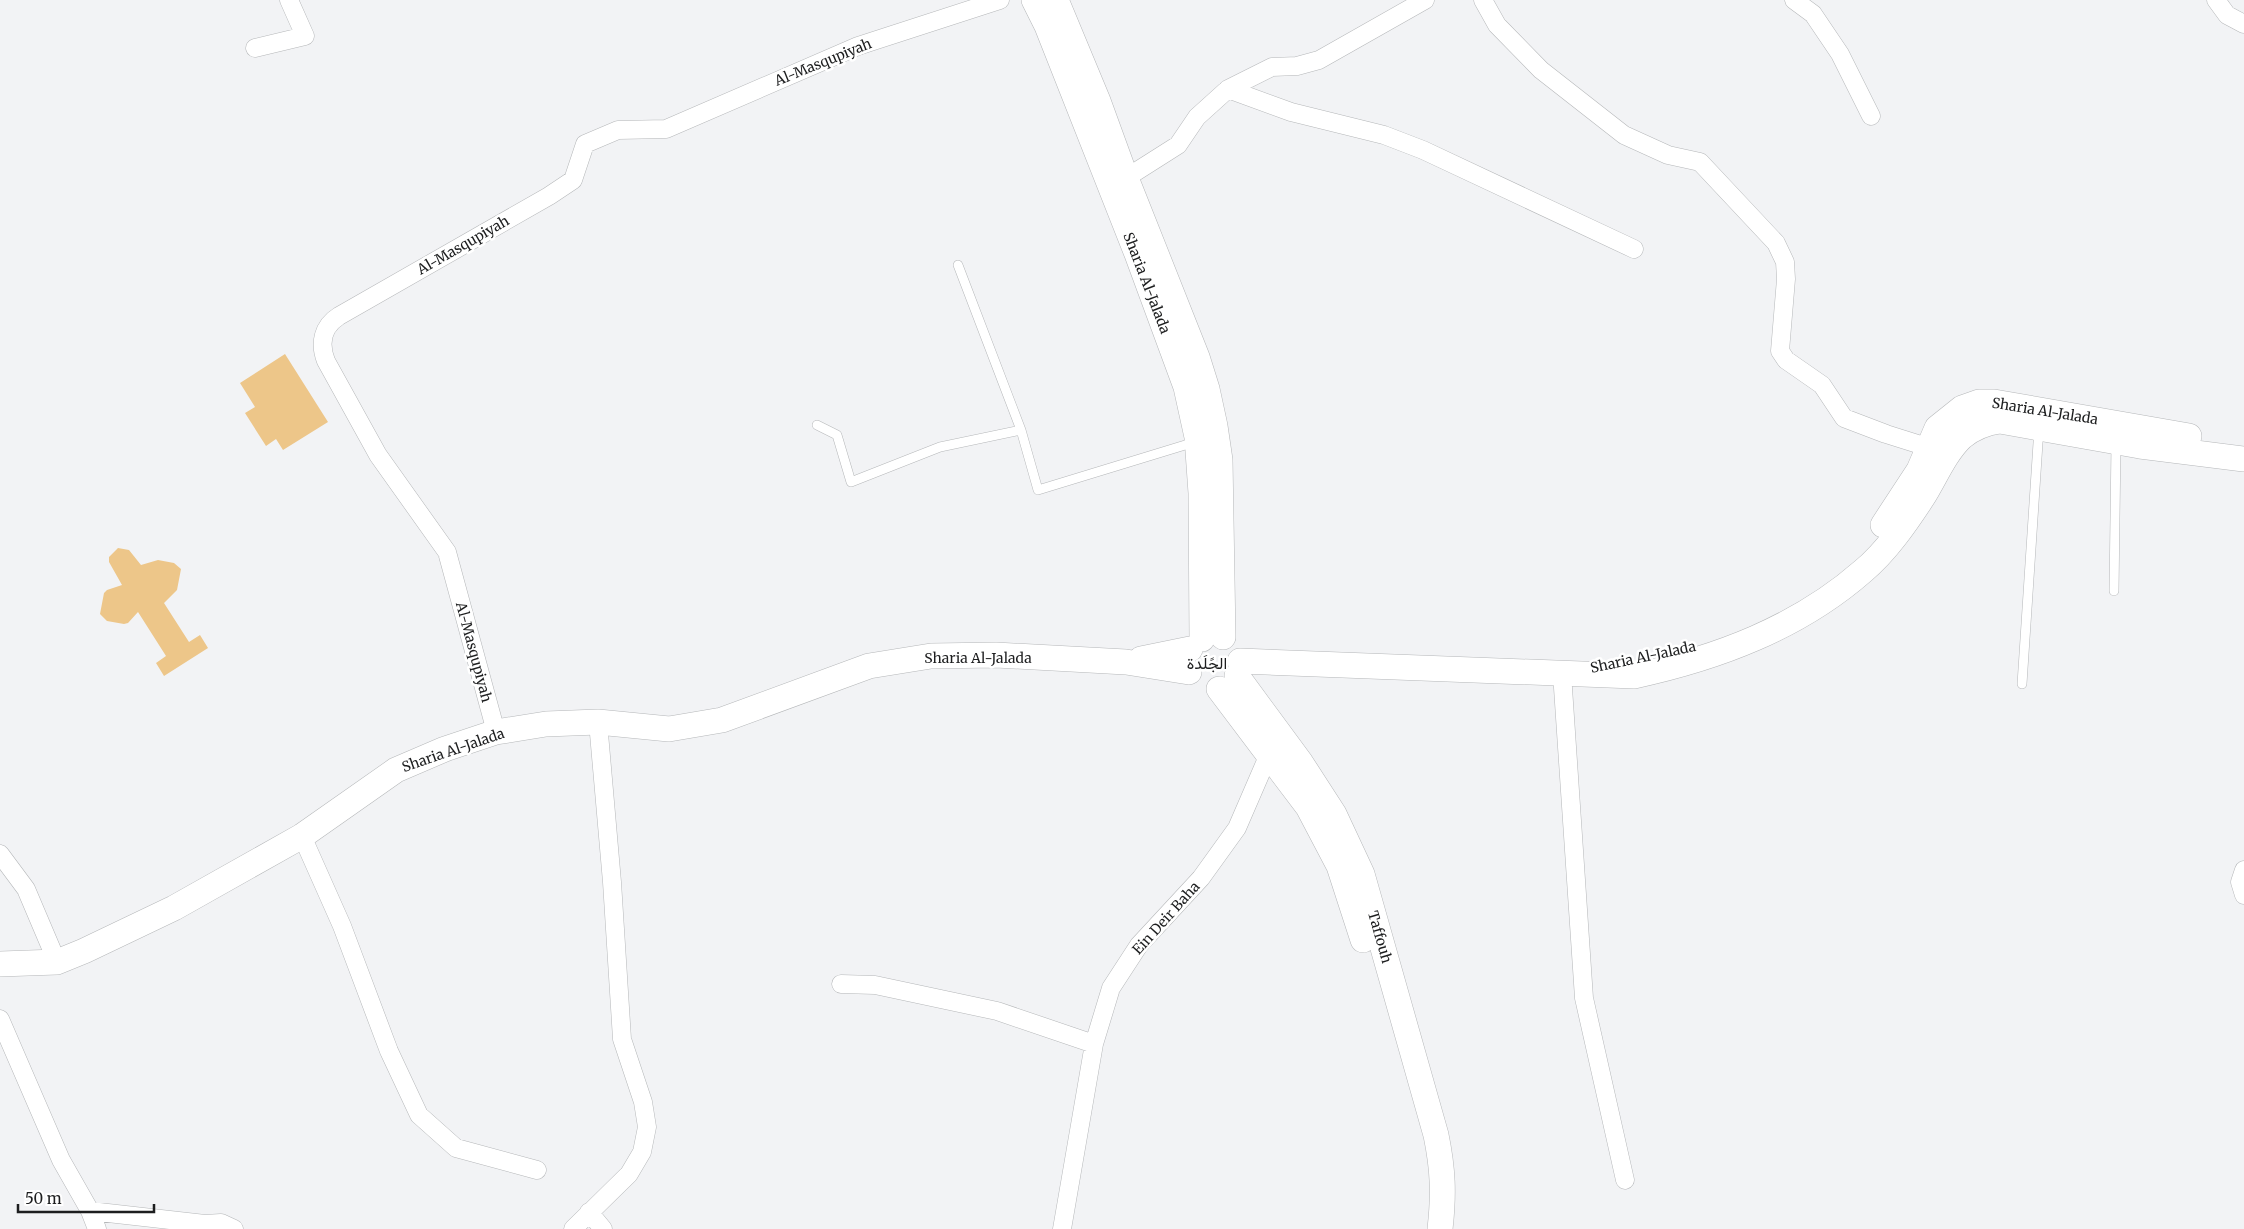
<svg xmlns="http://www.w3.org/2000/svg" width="2244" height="1229" viewBox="0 0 2244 1229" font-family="Merriweather,Vazirmatn,serif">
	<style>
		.building { fill: #edc689 }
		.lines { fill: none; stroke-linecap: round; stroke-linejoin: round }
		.lane-casing { stroke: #b5b7b9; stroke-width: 10 }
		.street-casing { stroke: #b5b7b9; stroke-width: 19 }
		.secondary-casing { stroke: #b5b7b9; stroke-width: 26 }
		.lane { stroke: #fff; stroke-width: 9 }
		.street { stroke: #fff; stroke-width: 18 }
		.secondary { stroke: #fff; stroke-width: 25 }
		.labels { text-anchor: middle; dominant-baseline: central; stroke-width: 5; stroke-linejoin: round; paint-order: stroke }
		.street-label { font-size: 14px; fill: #1d1e1f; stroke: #fff }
		.quarter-label { font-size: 16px; fill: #1d1e1f; stroke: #fff }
	</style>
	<rect width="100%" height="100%" fill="#f2f3f5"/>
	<!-- building -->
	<path class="building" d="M285 354 328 422 283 450 276 439 266 446 245 413 255 407 240 383Z
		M118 548 129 550 141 565 158 560 174 563 181 569 177 590 164 603 189 642 200 635 208 648 164 676 156 663 166 656 138 612 128 623 124 624 107 621 100 614 104 593 107 590 122 585 109 562V557Z"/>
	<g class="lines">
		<!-- lane casing -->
		<g class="lane-casing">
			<path id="lane" d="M958 265 1021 430 1038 490 1195 442
				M817 425 837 435 851 482 940 447 1021 430
				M2114 591 2116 445
				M2022 684 2039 428"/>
		</g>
		<!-- street casing -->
		<g class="street-casing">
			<path id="street" d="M1483 0 1497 25 1541 70 1624 135 1668 155 1700 162 1776 243 1785 262 1786 279 1780 351 1786 360 1822 385 1844 418 1886 434 1940 451
				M1794 0 1813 14 1840 54 1871 116
				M2216 0 2227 15 2244 24
				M255 48 305 36 289 0
				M1228 89 1291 112 1384 135 1423 150 1634 249
				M1118 186 1126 178 1178 145 1197 117 1228 89 1272 67 1297 66 1319 60 1425 0
				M1562 673 1584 998 1625 1180
				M496 732 447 552 378 455 326 361C319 343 323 326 339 316L549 196 573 180 585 144 618 130 666 129 858 46 1000 0
				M302 836 342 926 389 1051 419 1115 456 1148 537 1170
				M0 854 26 889 57 962
				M2244 870 2240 882 2244 895
				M841 984 875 985 997 1011 1094 1044
				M0 1019 61 1160 90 1211 97 1229
				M90 1211 205 1224 221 1223 234 1229
				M589 1212 603 1229
				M573 1229 629 1174 642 1152 647 1127 643 1102 622 1039 612 882 598 722
				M1062 1229 1094 1044 1111 988 1139 945 1201 878 1237 828 1269 754 1275 749"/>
		</g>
		<!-- secondary casing -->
		<g class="secondary-casing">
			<path id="secondary" d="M1034 0 1047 26 1137 254 1186 387 1197 437 1201 493 1202 639
				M1056 0 1098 101 1126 178 1197 357 1207 389 1215 426 1220 460 1223 637
				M1883 525 1919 470 1937 428 1962 408 1979 402H1994L2189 436
				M1141 659 1190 649
				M1240 661 1634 676C1717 658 1798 628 1863 571 1886 552 1906 523 1923 497 1935 478 1945 453 1962 437 1973 428 1986 423 2000 421L2140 446 2244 459
				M1237 676 1301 763 1334 814 1362 874 1436 1135C1443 1169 1444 1194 1440 1229
				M1219 689 1308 807 1339 866 1363 940
				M0 964 57 962 84 951 174 908 302 836 396 770 445 749 496 732 546 724 598 722 669 729 722 720 869 666 931 656 996 655 1126 662 1189 672"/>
		</g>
		<!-- lane -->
		<use href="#lane" class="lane"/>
		<!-- street -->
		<use href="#street" class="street"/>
		<!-- secondary -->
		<use href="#secondary" class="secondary"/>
	</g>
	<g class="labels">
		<!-- street labels -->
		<g class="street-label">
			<text transform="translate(823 62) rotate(-22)">Al-Masqupiyah</text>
			<text transform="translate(463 245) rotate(-30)">Al-Masqupiyah</text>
			<text transform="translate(1147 283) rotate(69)">Sharia Al-Jalada</text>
			<text transform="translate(2045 411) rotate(9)">Sharia Al-Jalada</text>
			<text transform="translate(474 652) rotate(75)">Al-Masqupiyah</text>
			<text transform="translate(1643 657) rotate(-12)">Sharia Al-Jalada</text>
			<text x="978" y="658">Sharia Al-Jalada</text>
			<text transform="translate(453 750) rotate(-19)">Sharia Al-Jalada</text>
			<text transform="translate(1166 918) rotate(-48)">Ein Deir Baha</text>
			<text transform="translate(1380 937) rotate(74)">Taffouh</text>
		</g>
		<!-- quarter labels -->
		<g class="quarter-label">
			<text x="1207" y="663">الجًلَدة</text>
		</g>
	</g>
	<!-- scale -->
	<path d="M18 1204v8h136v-8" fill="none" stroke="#1d1e1f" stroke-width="2.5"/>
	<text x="25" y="1204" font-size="15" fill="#1d1e1f" stroke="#ffffff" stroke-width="4" paint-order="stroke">50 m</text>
</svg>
